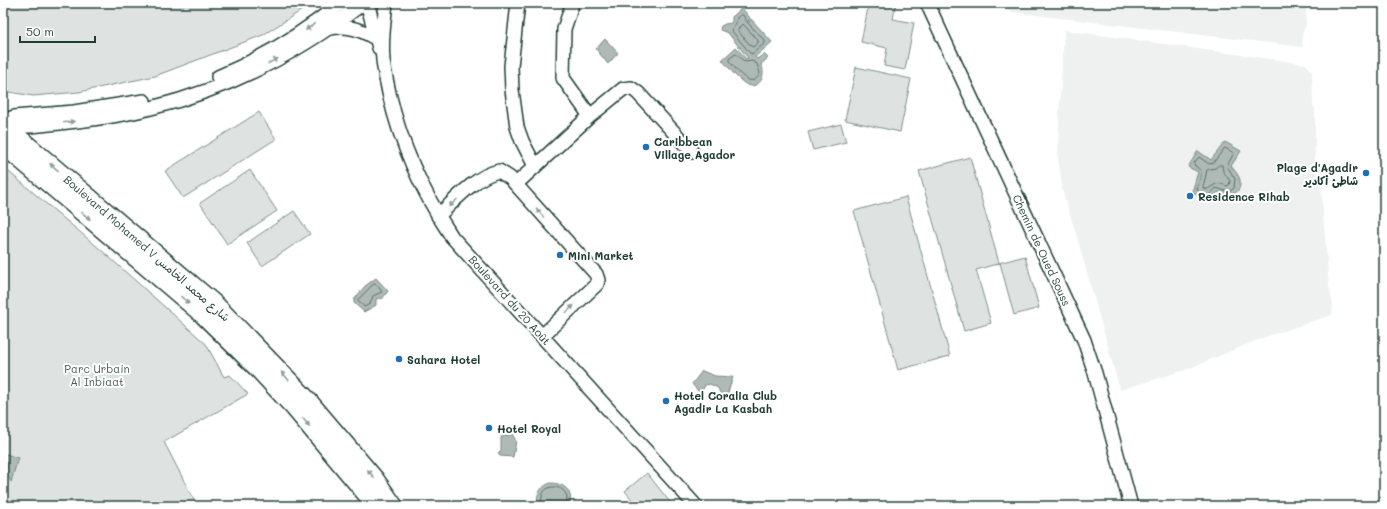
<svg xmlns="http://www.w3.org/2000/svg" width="1387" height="509" viewBox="0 0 1387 509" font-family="Mali,'Playpen Sans Arabic',sans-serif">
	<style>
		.built { fill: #eef1f0 }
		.green { fill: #dee3e2; stroke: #7e908b }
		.water { fill: #afbab7; stroke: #758883 }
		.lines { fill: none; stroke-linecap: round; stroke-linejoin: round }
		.shore { stroke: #596f68; stroke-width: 1 }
		.minor-casing { stroke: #1f3d34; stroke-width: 16 }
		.major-casing { stroke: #1f3d34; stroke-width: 20 }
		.minor { stroke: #fff; stroke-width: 13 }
		.major { stroke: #fff; stroke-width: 17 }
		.oneway { fill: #8f9e9a }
		.poi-dot { fill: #1f6fb2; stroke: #fff; stroke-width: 1.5 }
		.labels { text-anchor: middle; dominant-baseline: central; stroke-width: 4; stroke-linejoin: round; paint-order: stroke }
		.poi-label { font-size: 11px; font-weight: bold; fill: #1f3d34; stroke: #fff; text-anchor: start }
		.street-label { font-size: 11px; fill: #1f3d34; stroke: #fff }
		.park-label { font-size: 11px; fill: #455e57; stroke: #fff }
	</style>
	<rect width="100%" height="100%" fill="#fff"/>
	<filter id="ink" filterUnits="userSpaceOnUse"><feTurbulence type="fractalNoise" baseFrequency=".025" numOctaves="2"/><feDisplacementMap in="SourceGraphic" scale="8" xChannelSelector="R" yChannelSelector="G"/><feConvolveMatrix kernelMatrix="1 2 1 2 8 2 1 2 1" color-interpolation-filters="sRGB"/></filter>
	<g filter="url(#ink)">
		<!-- built -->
		<path class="built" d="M998 3H1306V25L1302 34 1303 47 1010 12Z
			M1064 30 1306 64 1312 72 1313 107H1315V165L1321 188 1329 286 1333 305 1332 315 1265 337 1185 370 1120 390 1076 234 1063 193 1058 157 1059 115Z"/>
		<!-- green -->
		<path class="green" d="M3 3H313L263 35 155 76 79 92 33 96 9 92 3 90Z
			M869 3H896L893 19 914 23 905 70 884 66 887 48 861 42Z
			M856 67 911 79 900 132 845 120Z
			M259 112 276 139 183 198 165 171Z
			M841 124 846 142 813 150 808 132Z
			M970 157 999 263 1025 256 1039 308 1014 315 1000 263 976 270 991 323 964 331 919 171Z
			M3 167 100 249 206 344 224 377 230 375 248 394 164 442 197 506H3Z
			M250 170 277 211 227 244 200 203Z
			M906 197 950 356 898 370 854 211Z
			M294 211 310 234 262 266 247 243Z
			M647 473 673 506H637L625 491Z"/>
		<!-- water -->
		<path class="water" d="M742 8 750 18 748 21 749 22 751 19 772 42 755 57 757 59 764 54 768 58 761 64C768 78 756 92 744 83 735 77 729 67 722 60L736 47 746 59 748 58 728 33 720 30 721 26 725 24 731 23 732 21V17Z
			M605 39 618 53 608 64 596 49Z
			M1225 142 1241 151 1231 166C1234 170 1239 175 1240 180 1242 195 1228 198 1218 192L1208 202 1192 192 1198 172 1188 167 1198 151 1211 160Z
			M376 278 388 291 382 299 380 298 376 299V305L364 312 354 303V300L365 286Z
			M702 371 715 376 733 377 727 395 720 393 718 388 710 384 705 385 702 391H698L692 384Z
			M512 434 516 441 513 457 500 456 498 454 501 451V437Z
			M3 453 18 458 11 482 3 468Z
			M550 483C565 483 573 491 570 506H539C534 495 541 487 550 483Z"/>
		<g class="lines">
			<!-- shore -->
			<path class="shore" d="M741 15H743L747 22 765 41V43L752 54 750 53 731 30 736 23 737 18Z
				M741 25 743 24 758 40V43L753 47 751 46 738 31Z
				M736 54 745 62 752 61 757 64 760 73C752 92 737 70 729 61V59Z
				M1225 148 1234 153 1227 166 1235 179 1234 188 1229 192 1216 188 1208 196H1206L1197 190C1199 179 1206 172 1195 166L1194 163 1199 157 1209 164 1213 163Z
				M1219 165H1222L1223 171 1230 181 1229 185 1226 186C1214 180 1215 187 1205 190L1203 187 1207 170 1215 168Z
				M374 284 377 285 382 292 373 296 370 304 364 307 358 300Z
				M543 506C542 503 541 500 542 497 544 483 564 484 567 497 567 500 566 503 566 506"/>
			<!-- minor casing -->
			<g class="minor-casing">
				<path id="minor" d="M386 3C384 22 381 41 383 60 384 71 387 82 389 93 401 146 422 192 452 237L696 506
					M518 3 511 66 512 90 517 127 522 141 535 166
					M927 3 1084 340 1095 373 1131 506
					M368 6 379 48
					M330 28C347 25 360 29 375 38
					M218 77C262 59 303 33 341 3
					M590 116 623 89 631 88 638 93 692 152
					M3 121 14 117 74 112 144 101
					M3 122 21 126H31C71 122 112 118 151 108 228 89 300 52 363 3
					M516 184 590 116 563 78 564 29 571 8
					M438 216C454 201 477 175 499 171L510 178 596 274 598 280 597 284 542 336"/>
			</g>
			<!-- major casing -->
			<g class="major-casing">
				<path id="major" d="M3 124 215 304 307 399 375 479 394 506
					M3 145 203 315 257 368 295 409 376 506"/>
			</g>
			<!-- minor -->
			<use href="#minor" class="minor"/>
			<!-- major -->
			<use href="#major" class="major"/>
		</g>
		<!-- one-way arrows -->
		<defs><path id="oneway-solid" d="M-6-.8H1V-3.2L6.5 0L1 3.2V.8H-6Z"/></defs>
		<g class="oneway">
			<use href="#oneway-solid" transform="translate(310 27) rotate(144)"/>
			<use href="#oneway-solid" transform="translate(273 61) rotate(-27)"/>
			<use href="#oneway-solid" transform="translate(69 122) rotate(-7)"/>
			<use href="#oneway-solid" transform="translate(54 167) rotate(-140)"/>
			<use href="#oneway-solid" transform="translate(453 203) rotate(138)"/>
			<use href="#oneway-solid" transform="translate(540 213) rotate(-131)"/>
			<use href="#oneway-solid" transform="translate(86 216) rotate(40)"/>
			<use href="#oneway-solid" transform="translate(185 300) rotate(40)"/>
			<use href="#oneway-solid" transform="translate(570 309) rotate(-45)"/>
			<use href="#oneway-solid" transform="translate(285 376) rotate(-133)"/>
			<use href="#oneway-solid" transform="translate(306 422) rotate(49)"/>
			<use href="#oneway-solid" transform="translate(371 474) rotate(-129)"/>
		</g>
	</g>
	<!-- markers -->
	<g class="poi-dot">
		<circle cx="646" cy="147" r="4"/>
		<circle cx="1366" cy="173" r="4"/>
		<circle cx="1190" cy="196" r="4"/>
		<circle cx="560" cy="255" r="4"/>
		<circle cx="399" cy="359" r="4"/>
		<circle cx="666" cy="401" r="4"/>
		<circle cx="489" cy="428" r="4"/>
	</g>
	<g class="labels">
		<!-- poi labels -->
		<g class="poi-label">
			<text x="654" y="141">Caribbean<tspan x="654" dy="13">Village Agador</tspan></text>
			<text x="1358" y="167" text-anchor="end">Plage d'Agadir<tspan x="1358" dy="13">شاطئ أكادير</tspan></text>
			<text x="1198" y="196">Residence Rihab</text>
			<text x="568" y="255">Mini Market</text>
			<text x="407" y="359">Sahara Hotel</text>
			<text x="674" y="395">Hotel Coralia Club<tspan x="674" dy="13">Agadir La Kasbah</tspan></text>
			<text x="497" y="428">Hotel Royal</text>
		</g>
		<!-- street labels -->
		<g class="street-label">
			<text transform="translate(147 248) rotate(41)">Boulevard Mohamed V شارع محمد الخامس</text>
			<text transform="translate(1042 250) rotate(65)">Chemin de Oued Souss</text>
			<text transform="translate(510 300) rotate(48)">Boulevard du 20 Août</text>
		</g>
		<!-- park labels -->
		<g class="park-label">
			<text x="97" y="368">Parc Urbain<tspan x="97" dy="13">Al Inbiaat</tspan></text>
		</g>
	</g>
	<!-- margin -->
	<rect width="1387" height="509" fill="none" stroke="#fff" stroke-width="16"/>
	<rect x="8" y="8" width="1371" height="493" fill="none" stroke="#1f3d34" stroke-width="1.5" filter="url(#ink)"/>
	<!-- scale -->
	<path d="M20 36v6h75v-6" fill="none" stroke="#1f3d34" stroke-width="2"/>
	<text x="26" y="36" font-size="12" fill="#1f3d34" stroke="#ffffff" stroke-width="3" paint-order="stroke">50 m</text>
</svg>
